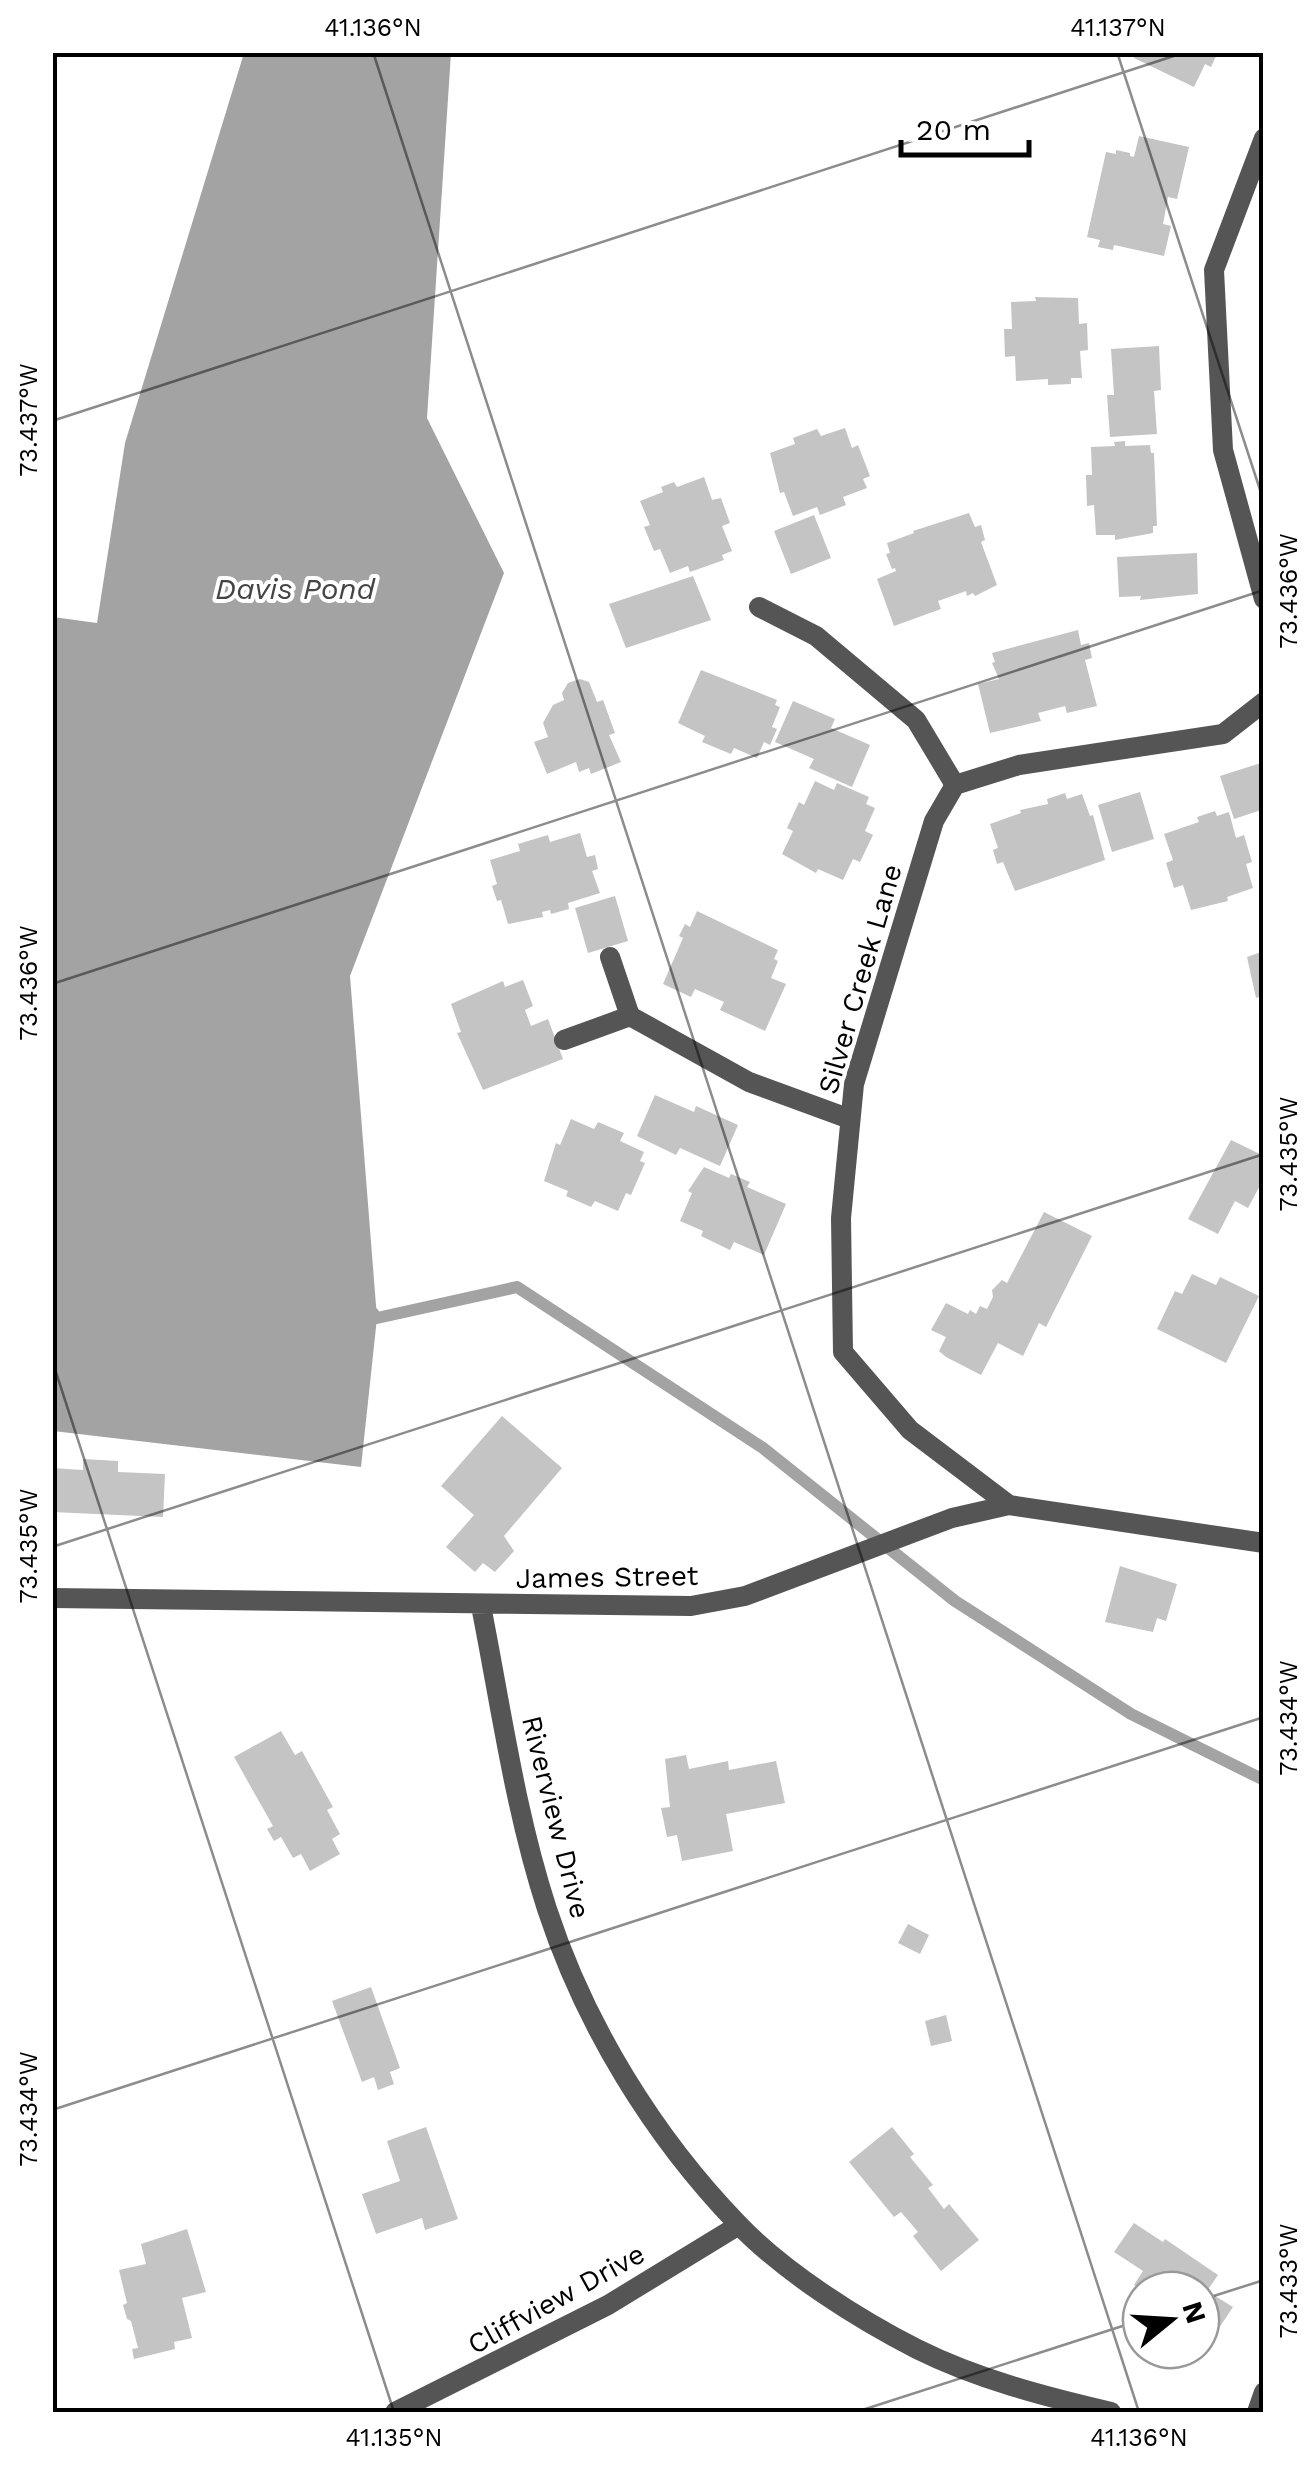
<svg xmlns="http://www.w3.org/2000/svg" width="1316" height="2465" viewBox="0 0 1316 2465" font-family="'Work Sans',sans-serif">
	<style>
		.water { fill: #a3a3a3 }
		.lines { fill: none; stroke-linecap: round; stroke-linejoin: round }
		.stream { stroke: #a3a3a3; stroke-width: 12 }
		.building { fill: #c4c4c4 }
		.service { stroke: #555; stroke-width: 20 }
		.minor { stroke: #555; stroke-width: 20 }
		.ticks { fill: none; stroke: #000; stroke-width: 2.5; stroke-opacity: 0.45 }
		.labels { text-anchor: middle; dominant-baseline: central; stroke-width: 8; stroke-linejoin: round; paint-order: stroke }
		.street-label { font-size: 28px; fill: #000; stroke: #fff }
		.water-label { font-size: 30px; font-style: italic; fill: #444; stroke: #fff }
		.neatline { fill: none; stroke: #000; stroke-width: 4 }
		.ticks-label { font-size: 25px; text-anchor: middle; fill: #000 }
	</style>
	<rect width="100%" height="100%" fill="#fff"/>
	<!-- water -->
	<path class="water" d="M244 53H451L427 418 504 573 350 976 377 1318 361 1467 53 1431V617L97 623 125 443Z"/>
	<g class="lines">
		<!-- stream -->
		<path class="stream" d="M367 1306 377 1318 517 1287 763 1448 955 1601 1131 1714 1264 1780"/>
	</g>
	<!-- building -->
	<path class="building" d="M1136 52H1218L1211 67 1205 64 1194 87 1134 58Z
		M1139 136 1189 147 1177 199 1168 197 1163 224 1171 226 1164 256 1114 245 1113 250 1098 247 1100 240 1087 237 1106 152 1116 154V150L1130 153V156L1134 157Z
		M1035 297 1078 298 1079 324 1087 323 1088 350 1080 351 1082 378H1071V384L1048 385V379L1016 381 1015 356 1005 357 1004 329H1012L1011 302 1036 301Z
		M1159 346 1161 390 1154 391 1157 434 1110 437 1107 395H1114L1111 349Z
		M845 428 852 448 858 445 870 476 863 479 867 488 843 497 846 505 820 515 817 507 793 516 784 492 780 493 770 453 795 444 793 438 817 429 821 436Z
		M1125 441V446L1150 445 1151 453H1154L1157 526H1153V533L1115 540V535H1096L1094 505 1087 506 1086 475H1092L1091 447 1115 446 1114 442Z
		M704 477 712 500 721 498 730 523 722 526 732 551 722 555 724 560 690 572 688 566 670 573 660 549 654 551 644 527 650 525 640 501 663 492 661 487 674 482 677 487Z
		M969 513 975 527 981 525 985 540 981 542 997 585 975 596 973 593 967 596 966 591 938 601 941 609 894 626 877 579 896 571 895 568 892 569 886 554 890 553 887 543 914 533 913 531Z
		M814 515 831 558 791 574 774 531Z
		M1197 553 1198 594 1140 600 1141 596 1119 597 1117 557Z
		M693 576 711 620 626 648 609 604Z
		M1078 630 1081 645 1089 643 1092 658 1085 660 1097 706 1067 713 1065 706 1038 713 1041 721 990 733 978 684 999 679 992 663 995 662 992 653Z
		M701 670 777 700 775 705 780 707 772 727 777 729 770 745 764 742 757 758 734 748 731 754 702 742 705 736 678 723Z
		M580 679 589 682 597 702 603 700 615 733 609 735 621 762 591 774 589 768 579 772 576 762 547 774 534 742 548 737 543 723 553 705 564 700 562 693 568 683Z
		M793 701 835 719 831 728 870 745 852 787 809 768 814 759 775 742Z
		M1264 762V809L1234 819 1220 776Z
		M815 781 834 790 837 783 869 797 866 804 875 808 865 831 873 835 860 862 853 859 843 880 818 869 816 873 782 854 793 831 787 828 799 802 804 805Z
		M1140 792 1154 839 1112 852 1098 805Z
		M1065 793 1067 799 1082 794 1090 816 1093 815 1105 860 1015 891 1003 862 997 864 993 850 998 848 990 824 1021 813 1020 810 1048 804 1047 799Z
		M1215 811 1217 816 1229 812 1236 838 1244 835 1252 862 1246 864 1253 888 1227 897 1228 901 1191 910 1183 885 1174 888 1166 863 1173 860 1164 834 1199 822 1197 817Z
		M580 833 587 857 595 855 598 869 592 871 600 893 568 903 569 909 551 914 550 910 542 912 543 917 508 924 501 900 497 901 492 886 497 884 490 860 520 851 518 844 548 835 550 842Z
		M615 896 628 941 588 953 575 908Z
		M697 911 778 950 774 959 778 961 771 978 786 984 765 1031 720 1010 724 1002 695 989 691 997 663 984 683 938 679 936 685 924 690 927Z
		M1264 951V995L1256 998 1247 957Z
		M523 980 533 1006 525 1010 531 1026 548 1019 563 1059 483 1090 457 1033 461 1032 451 1004 503 981 505 987Z
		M655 1095 694 1112 696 1106 738 1125 720 1166 680 1148 676 1155 637 1136Z
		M571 1119 594 1129 598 1122 624 1133 620 1141 644 1152 640 1161 645 1163 631 1195 626 1193 618 1211 595 1201 591 1207 566 1196 568 1191 544 1181 556 1143 560 1145Z
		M1231 1140 1264 1156V1178L1248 1208 1235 1201 1218 1234 1188 1219Z
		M704 1167 729 1178 731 1174 750 1182 747 1187 786 1204 764 1255 734 1242 730 1250 701 1236 703 1231 680 1221 692 1193 688 1191Z
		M1044 1212 1092 1236 1046 1327 1039 1323 1023 1356 998 1343 981 1375 946 1357 939 1351 946 1337 931 1330 946 1303 968 1314 970 1310 976 1314 980 1306 987 1309 993 1297 992 1290 1002 1280 1007 1283Z
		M1192 1274 1216 1285 1220 1277 1259 1296 1226 1363 1157 1329 1175 1291 1182 1294Z
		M502 1416 562 1468 504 1536 514 1551 495 1572 483 1563 475 1572 446 1547 474 1515 441 1486Z
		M83 1459 118 1461V1472L165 1474 163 1517 52 1512V1468L83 1470Z
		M1120 1566 1177 1584 1166 1621 1157 1618 1153 1632 1105 1622Z
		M281 1731 295 1755 302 1751 333 1807 327 1810 340 1834 332 1839 340 1854 310 1871 301 1854 293 1858 281 1837 274 1841 267 1829 273 1826 234 1757Z
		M686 1755 689 1769 728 1761 729 1770 776 1761 785 1803 726 1814 733 1851 682 1861 677 1835 667 1837 661 1808 670 1807 665 1759Z
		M908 1924 929 1935 920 1954 898 1943Z
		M371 1987 400 2068 390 2072 394 2084 378 2090 374 2077 362 2082 332 2001Z
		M946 2015 952 2041 931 2046 925 2021Z
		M426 2127 458 2219 425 2230 422 2218 376 2234 362 2194 400 2181 387 2141Z
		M892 2127 914 2154 910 2157 933 2185 928 2188 944 2209 949 2204 979 2240 941 2271 913 2236 918 2232 901 2212 894 2217 849 2162Z
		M1134 2223 1163 2242 1165 2239 1218 2275 1207 2291 1233 2307 1213 2337 1201 2329V2290H1142L1134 2285 1143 2271 1114 2252Z
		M187 2229 206 2292 182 2298 192 2338 174 2342 175 2349 134 2359 132 2349 138 2348 131 2321 127 2319 123 2305 127 2303 119 2270 146 2264 141 2244Z"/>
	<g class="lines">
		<!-- service -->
		<path class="service" d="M759 607 816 636 916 720 955 785
			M630 1016 749 1082 850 1119
			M564 1040 630 1016 610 957
			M1257 2412 1264 2392"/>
		<!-- minor -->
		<path class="minor" d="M1264 138 1214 270 1223 450 1264 599
			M1009 1505 910 1430 843 1352 841 1218 854 1084 934 821 955 785 1019 765 1223 734 1264 702
			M52 1598 691 1606 745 1596 952 1518 1009 1505 1264 1543
			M481 1606C501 1707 515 1811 547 1909 585 2025 653 2136 738 2224 784 2272 858 2319 917 2349 977 2379 1046 2397 1111 2412
			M395 2412 608 2305 739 2225"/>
	</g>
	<!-- ticks -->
	<path class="ticks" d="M373 52 1139 2412M1117 52 1264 502M52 421 1186 52M52 984 1264 590M52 1360 394 2412M52 1547 1264 1154M52 2110 1264 1717M1201 2300 1264 2280M856 2412 1141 2320"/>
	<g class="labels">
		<!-- street labels -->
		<g class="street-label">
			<text transform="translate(860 979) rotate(-74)">Silver Creek Lane</text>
			<text transform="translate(607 1577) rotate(-1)">James Street</text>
			<text transform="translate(556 1817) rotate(76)">Riverview Drive</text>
			<text transform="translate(556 2299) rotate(-29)">Cliffview Drive</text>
		</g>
		<!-- water labels -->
		<g class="water-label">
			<text x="295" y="588">Davis Pond</text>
		</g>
	</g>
	<!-- border -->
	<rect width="1316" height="2465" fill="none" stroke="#ffffff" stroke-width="110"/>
	<!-- north arrow -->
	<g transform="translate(1171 2320) rotate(72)"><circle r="48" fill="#ffffff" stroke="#999999" stroke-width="2.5"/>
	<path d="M0-8L18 38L0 25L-18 38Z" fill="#000000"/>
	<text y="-15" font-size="28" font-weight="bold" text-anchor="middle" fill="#000000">N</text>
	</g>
	<!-- scale -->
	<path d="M901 140v15h128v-15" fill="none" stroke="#000000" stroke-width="5"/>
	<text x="916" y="140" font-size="30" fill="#000000" stroke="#ffffff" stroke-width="8" paint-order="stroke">20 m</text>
	<rect x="55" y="55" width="1206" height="2355" class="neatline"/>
	<g class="ticks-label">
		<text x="373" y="36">41.136°N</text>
		<text x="1118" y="36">41.137°N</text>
		<text transform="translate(28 420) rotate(-90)" y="9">73.437°W</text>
		<text transform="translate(1288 591) rotate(-90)" y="9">73.436°W</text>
		<text transform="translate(28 983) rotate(-90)" y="9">73.436°W</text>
		<text transform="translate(1288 1154) rotate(-90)" y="9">73.435°W</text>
		<text transform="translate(28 1546) rotate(-90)" y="9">73.435°W</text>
		<text transform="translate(1288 1718) rotate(-90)" y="9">73.434°W</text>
		<text transform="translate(28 2109) rotate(-90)" y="9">73.434°W</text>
		<text transform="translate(1288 2281) rotate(-90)" y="9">73.433°W</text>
		<text x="394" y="2446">41.135°N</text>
		<text x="1139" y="2446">41.136°N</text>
	</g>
</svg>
